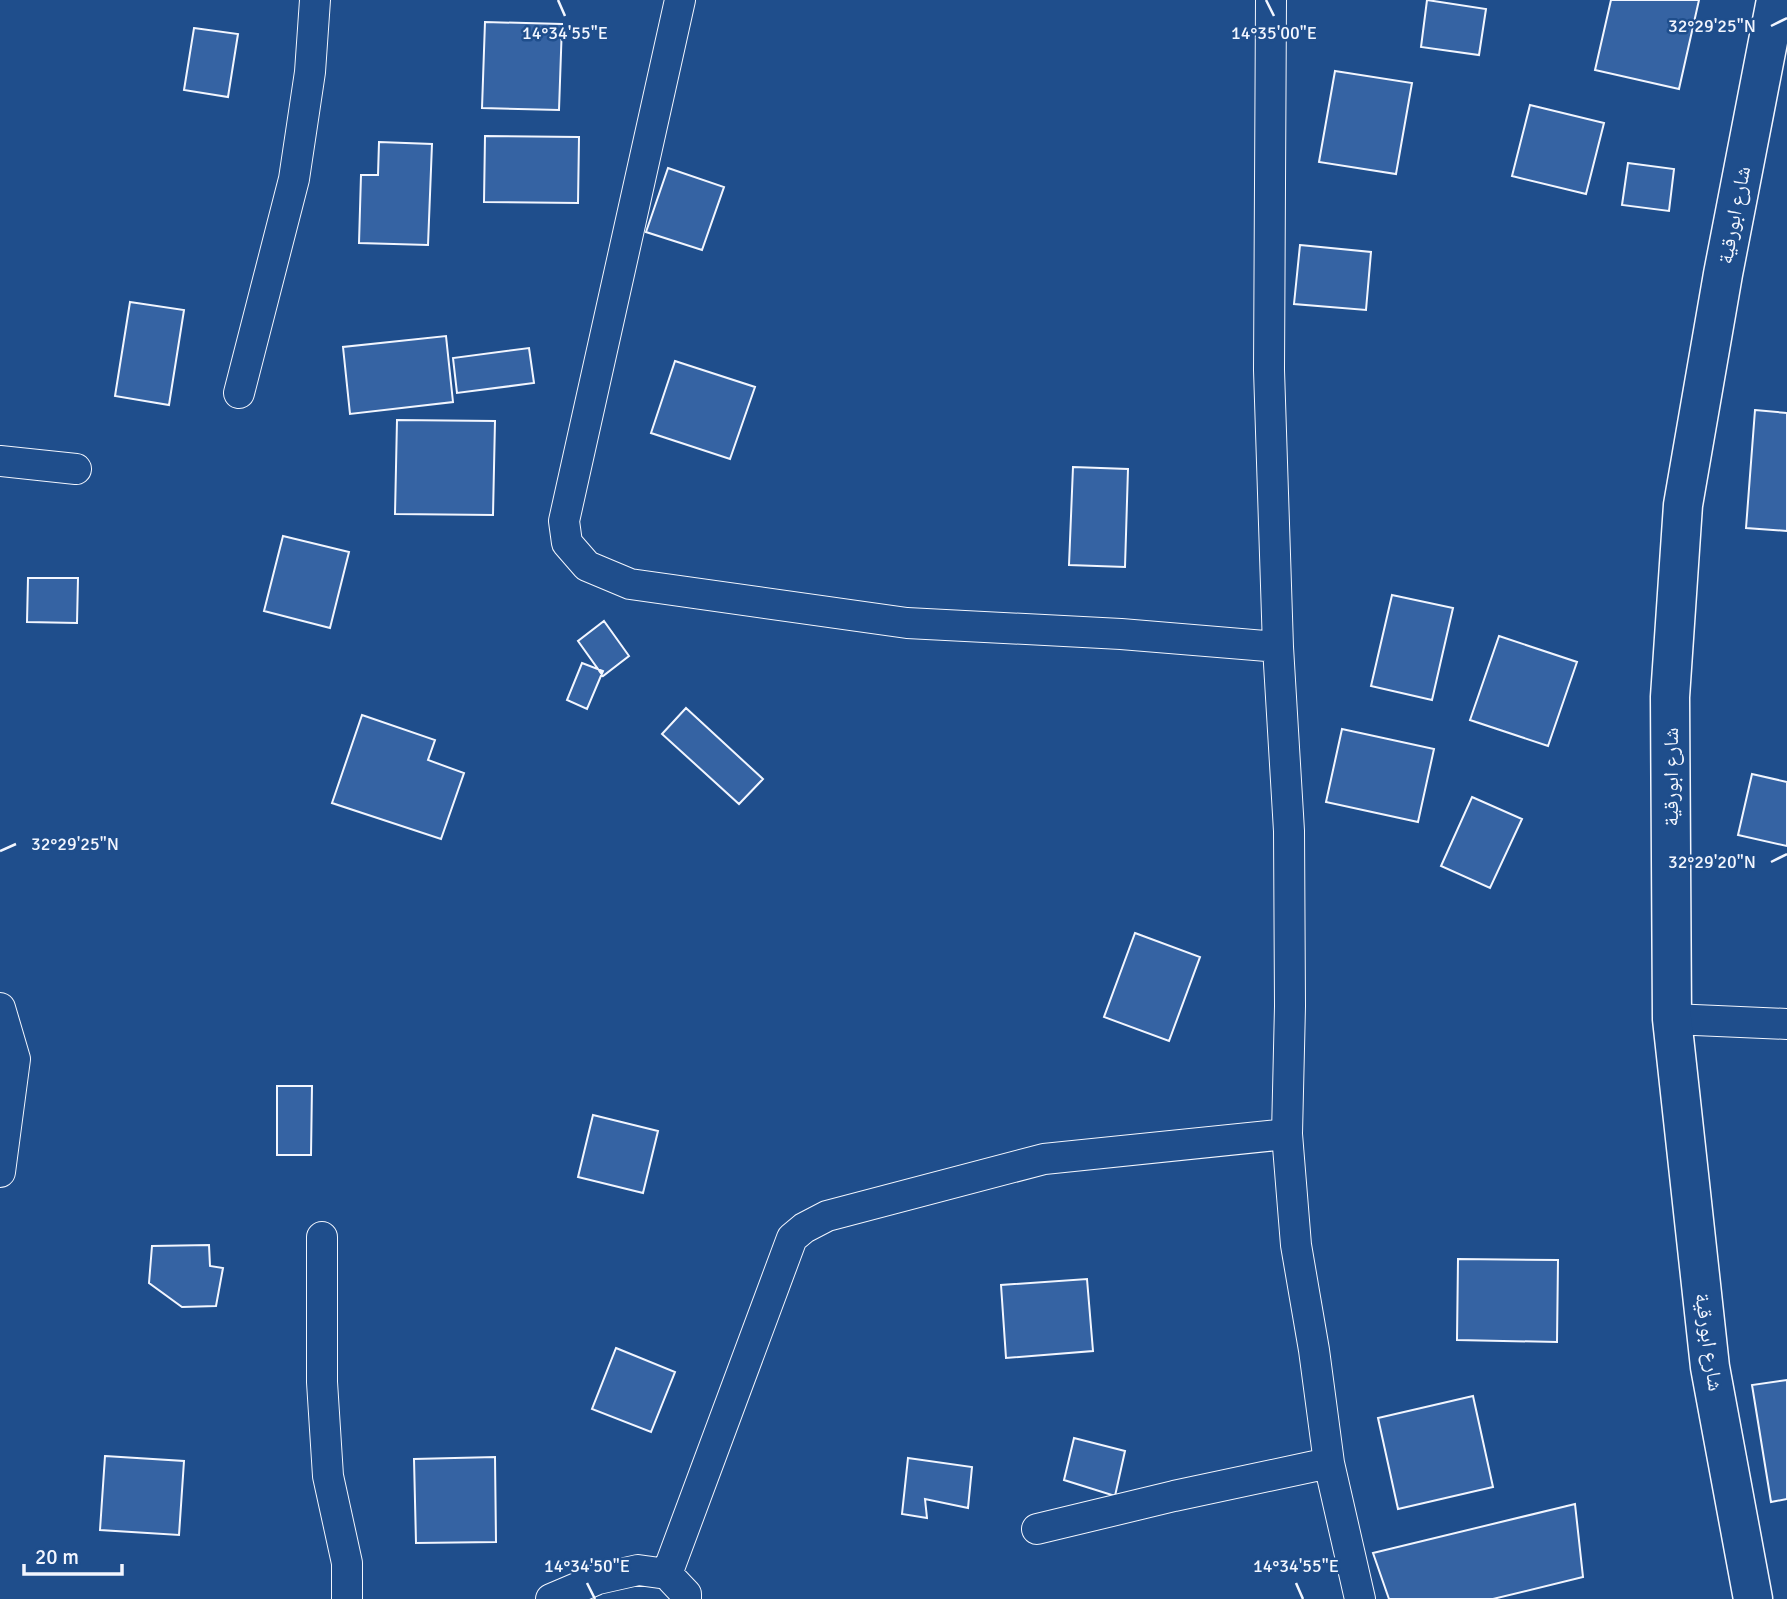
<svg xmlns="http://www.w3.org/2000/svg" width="1787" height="1599" viewBox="0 0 1787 1599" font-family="Signika,'Noto Naskh Arabic',sans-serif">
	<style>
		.building { fill: #3563a3; stroke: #f2f6ff; stroke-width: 2 }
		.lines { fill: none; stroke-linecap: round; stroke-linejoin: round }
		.minor-casing { stroke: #f2f6ff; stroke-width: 32 }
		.primary-casing { stroke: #f2f6ff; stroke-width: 41 }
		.minor { stroke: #1f4e8c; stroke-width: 30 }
		.primary { stroke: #1f4e8c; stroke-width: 38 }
		.ticks { fill: none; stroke: #f2f6ff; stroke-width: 2.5 }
		.labels { text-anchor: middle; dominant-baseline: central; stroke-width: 5; stroke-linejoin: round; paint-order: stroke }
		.street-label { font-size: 21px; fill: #f2f6ff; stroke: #1f4e8c }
		.ticks-label { font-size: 18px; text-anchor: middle; fill: #f2f6ff; stroke: #1f4e8c; stroke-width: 5; stroke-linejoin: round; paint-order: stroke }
	</style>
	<rect width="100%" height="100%" fill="#1f4e8c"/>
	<!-- building -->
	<path class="building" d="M1427 0 1486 9 1479 55 1421 47Z
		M1611 0H1699L1679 89 1595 70Z
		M485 22 562 24 559 110 482 108Z
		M194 28 238 34 228 97 184 90Z
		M1335 71 1412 83 1396 174 1319 162Z
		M1530 105 1604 123 1586 194 1512 176Z
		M485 136 579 137 578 203 484 202Z
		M379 142 432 144 428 245 359 243 361 175H378Z
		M1628 163 1674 169 1669 211 1622 205Z
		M668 168 724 187 702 250 646 232Z
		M1300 245 1371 252 1366 310 1294 304Z
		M130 302 184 310 169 405 115 396Z
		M446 336 453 402 350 414 343 347Z
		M529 348 534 383 457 393 453 358Z
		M675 361 755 387 730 459 651 433Z
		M1755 410 1787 413V531L1746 528Z
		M397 420 495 421 493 515 395 514Z
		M1073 467 1128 469 1125 567 1069 565Z
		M283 536 349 552 330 628 264 611Z
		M28 578H78L77 623 27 622Z
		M1392 595 1453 608 1432 700 1371 686Z
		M604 621 629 656 603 676 578 641Z
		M1499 636 1577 662 1548 746 1470 720Z
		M582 663 603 671 587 709 567 700Z
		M686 708 763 779 739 804 662 734Z
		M362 715 435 740 428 760 464 773 441 839 332 803Z
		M1342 729 1434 749 1418 822 1326 802Z
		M1752 774 1787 782V846L1738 835Z
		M1472 797 1522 819 1490 888 1441 866Z
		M1135 933 1200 957 1169 1041 1104 1017Z
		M277 1086H312L311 1155H277Z
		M593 1115 658 1131 643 1193 578 1177Z
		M209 1245 210 1266 223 1268 216 1306 182 1307 149 1283 152 1246Z
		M1458 1259 1558 1260 1557 1342 1457 1340Z
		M1087 1279 1093 1351 1006 1358 1001 1285Z
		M616 1348 675 1372 651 1432 592 1409Z
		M1787 1380V1499L1771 1502 1752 1385Z
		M1473 1396 1493 1487 1398 1509 1378 1418Z
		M1074 1438 1125 1451 1115 1496 1064 1480Z
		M105 1456 184 1461 179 1535 100 1530Z
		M495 1457 496 1542 416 1543 414 1459Z
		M908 1458 972 1467 968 1508 925 1499 927 1518 902 1514Z
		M1575 1504 1583 1577 1493 1599H1389L1373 1553Z"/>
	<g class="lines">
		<!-- minor casing -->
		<g class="minor-casing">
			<path id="minor" d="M680 0 564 521 567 543 587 566 630 584 907 623 1121 634 1278 647
				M1271 0 1269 370 1278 647 1289 831 1290 1006 1287 1134 1296 1245 1314 1350 1329 1463 1360 1599
				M239 393 294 179 310 72 315 0
				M0 461 76 469
				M0 1008 15 1059 0 1172
				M1672 1019 1787 1024
				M322 1237V1382L328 1476 347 1563V1599
				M1037 1529 1174 1496 1329 1463
				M667 1574 792 1238 804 1228 827 1216 1044 1159 1287 1134
				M551 1599 598 1579 638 1570 667 1574 686 1594V1599"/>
		</g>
		<!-- primary casing -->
		<g class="primary-casing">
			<path id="primary" d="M1753 1599 1710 1367 1672 1019 1670 697 1683 505 1723 274 1776 0"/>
		</g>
		<!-- minor -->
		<use href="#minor" class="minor"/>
		<!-- primary -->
		<use href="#primary" class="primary"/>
	</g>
	<!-- ticks -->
	<path class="ticks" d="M558 0 565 16M1266 0 1274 16M1771 26 1787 18M0 851 16 844M1771 862 1787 854M587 1583 595 1599M1296 1583 1303 1599"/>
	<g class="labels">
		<!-- street labels -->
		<g class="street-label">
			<text transform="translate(1734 215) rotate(-79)">شارع ابورقية</text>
			<text transform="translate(1671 777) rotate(-90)">شارع ابورقية</text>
			<text transform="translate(1709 1342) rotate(82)">شارع ابورقية</text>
		</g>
	</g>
	<g class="ticks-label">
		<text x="1712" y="32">32°29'25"N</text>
		<text x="565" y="39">14°34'55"E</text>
		<text x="1274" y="39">14°35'00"E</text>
		<text x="75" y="850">32°29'25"N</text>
		<text x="1712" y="868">32°29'20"N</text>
		<text x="587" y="1572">14°34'50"E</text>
		<text x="1296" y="1572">14°34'55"E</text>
	</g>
	<!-- scale -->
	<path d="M24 1564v10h98v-10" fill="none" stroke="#f2f6ff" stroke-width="3.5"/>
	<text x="35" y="1564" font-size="21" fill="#f2f6ff" stroke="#1f4e8c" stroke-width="5" paint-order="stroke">20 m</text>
</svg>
